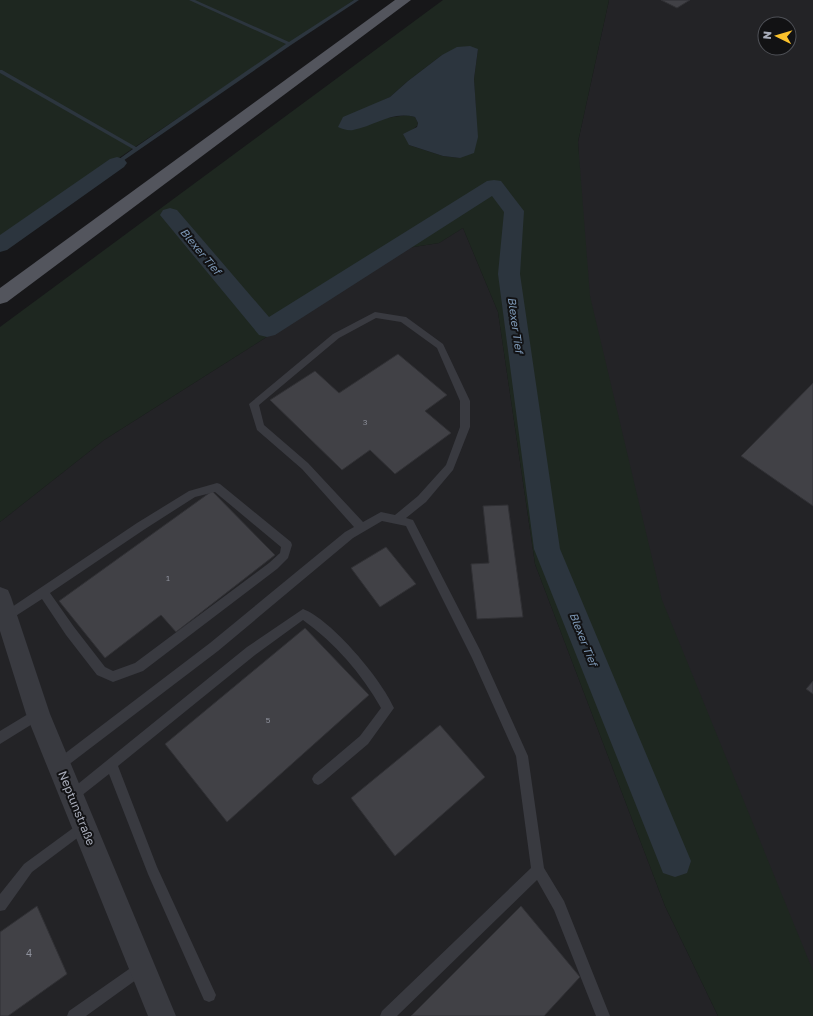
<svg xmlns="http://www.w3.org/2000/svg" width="813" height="1016" viewBox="0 0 813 1016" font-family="'Golos Text',sans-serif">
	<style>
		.built { fill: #232326; fill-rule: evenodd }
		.green { fill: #1e2720; fill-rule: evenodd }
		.water { fill: #2c353e }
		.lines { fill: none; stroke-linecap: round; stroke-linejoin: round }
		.stream { fill: #2c353e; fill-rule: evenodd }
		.canal { fill: #2c353e; fill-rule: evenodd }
		.building { fill: #414146; stroke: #313135 }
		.lane { fill: #393a40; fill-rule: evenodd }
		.street { fill: #393a40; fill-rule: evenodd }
		.primary { fill: #53555d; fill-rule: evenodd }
		.labels { text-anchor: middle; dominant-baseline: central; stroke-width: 4; stroke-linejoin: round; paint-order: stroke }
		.number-label { font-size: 8px; fill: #8e919c }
		.near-number-label { font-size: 10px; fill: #8e919c }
		.water-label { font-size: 11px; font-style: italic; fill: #7d98b6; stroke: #121214 }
		.near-street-label { font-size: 12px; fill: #a8acb9; stroke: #121214 }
	</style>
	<rect width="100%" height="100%" fill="#171719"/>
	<!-- built -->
	<path class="built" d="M609 0H813V1016L593 433 578 142ZM765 24H789V48H765Z
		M463 228 498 312 535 564 665 906 718 1016H0V522L104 440 407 248 439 243Z"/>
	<!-- green -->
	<path class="green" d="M0 0H354L129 151 0 241Z
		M443 0H609L578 142 590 296 662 600 813 971V1016H718L665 906 535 564 498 312 463 228 439 243 407 248 104 440 0 522V327ZM478 49 474 79 476 113 460 158 443 156 409 145 412 130 417 126 418 123 415 117 407 115 386 118 361 111 390 97 408 81 442 55Z"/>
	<!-- water -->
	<path class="water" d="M470 46 478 49 474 79 478 137 474 153 460 158 443 156 409 145 403 134 417 127 418 123 415 117C390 111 376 126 353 130 349 131 342 129 338 127L343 117 390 97 408 81 442 55 457 47Z"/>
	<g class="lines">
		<!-- stream -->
		<path class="stream" d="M189 0H195L289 42 354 0H359L291 45 117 165 114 163 115 162 133 149 0 73V70H2L136 147 286 44Z"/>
		<!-- canal -->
		<path class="canal" d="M117 157 124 159 127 163 124 167 7 250 0 252V235L110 159Z
			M494 180 501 181 524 211 520 274 560 549 691 861 687 873 675 877 663 873 534 549 498 274 504 212 492 196 275 335 267 337 259 335 160 215 163 210 170 208 177 210 269 317 487 181Z"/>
	</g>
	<!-- building -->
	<path class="building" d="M661 0H690L677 8Z
		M398 354 447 395 425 411 451 433 395 474 370 450 342 470 270 400 315 371 339 393Z
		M813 383V506L741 456Z
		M212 491 275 555 176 632 161 615 105 658 59 601Z
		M508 505 523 617 477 619 471 564 489 563 483 506Z
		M386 547 416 584 380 607 351 568Z
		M305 628 369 695 227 822 165 744Z
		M813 681V694L806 689Z
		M440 725 485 777 395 856 351 798Z
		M37 906 67 974 8 1016H0V932Z
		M521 906 580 977 544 1016H411Z"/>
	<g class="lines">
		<!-- lane -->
		<path class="lane" d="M375 312 406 317 443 344 470 401V427L453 470 426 502 406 518 413 520 480 650 528 756 544 868 564 901 610 1016H596L554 910 537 880 397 1016H380L382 1011 531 868 516 756 472 658 406 526 382 521 353 538 218 651 63 769 59 771 55 769 53 765 55 761 210 643 345 532 354 527 302 469 257 430 249 404 333 334ZM376 318 401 322 437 348 460 401V427L446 465 418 496 395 515 381 512 363 522 308 463 264 425 259 405 339 338Z
			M217 483 220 484 291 542 292 545 288 558 277 569 143 671 113 682 97 675 66 635 42 599 11 619 7 621 3 619 2 616 3 613 137 523 189 491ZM215 492 281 547 280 553 269 563 135 663 113 671 105 667 74 627 50 593 145 529 195 497Z
			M303 609C332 620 382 680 394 708L368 744 322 783 318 785 314 783 312 779 314 775 360 736 381 708C361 673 335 643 303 620L255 655 118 766 157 867 216 995 214 1000 209 1002 204 1000 148 874 109 774 76 800 72 802 68 800 66 796 68 792 247 647Z
			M38 708 42 710 44 714 42 718 0 744V731Z
			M84 820 88 822 90 826 88 830 32 872 5 910 0 911V894L24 864Z
			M142 960 147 962 149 967 147 972 86 1016H67L69 1011Z"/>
		<!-- street -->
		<path class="street" d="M0 587 8 590 11 597 50 714 176 1016H148L26 714 0 631Z"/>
		<!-- primary -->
		<path class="primary" d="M395 0H411L7 302 0 304V288Z"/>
	</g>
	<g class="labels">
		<!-- number labels -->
		<g class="number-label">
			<text x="365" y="422">3</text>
			<text x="168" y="578">1</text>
			<text x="268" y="720">5</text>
		</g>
		<!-- near-number labels -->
		<g class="near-number-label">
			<text x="29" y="953">4</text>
		</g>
		<!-- water labels -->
		<g class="water-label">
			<text transform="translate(201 251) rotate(50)">Blexer Tief</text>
			<text transform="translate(516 325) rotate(82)">Blexer Tief</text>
			<text transform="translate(584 639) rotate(68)">Blexer Tief</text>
		</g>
		<!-- near-street labels -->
		<g class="near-street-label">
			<text transform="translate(77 808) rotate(68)">Neptunstraße</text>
		</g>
	</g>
	<!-- north arrow -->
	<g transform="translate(777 36) rotate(275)"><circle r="19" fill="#121214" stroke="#4e5056"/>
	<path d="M0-3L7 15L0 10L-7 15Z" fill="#fbc22c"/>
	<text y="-6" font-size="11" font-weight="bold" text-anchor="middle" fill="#a8acb9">N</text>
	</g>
</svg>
